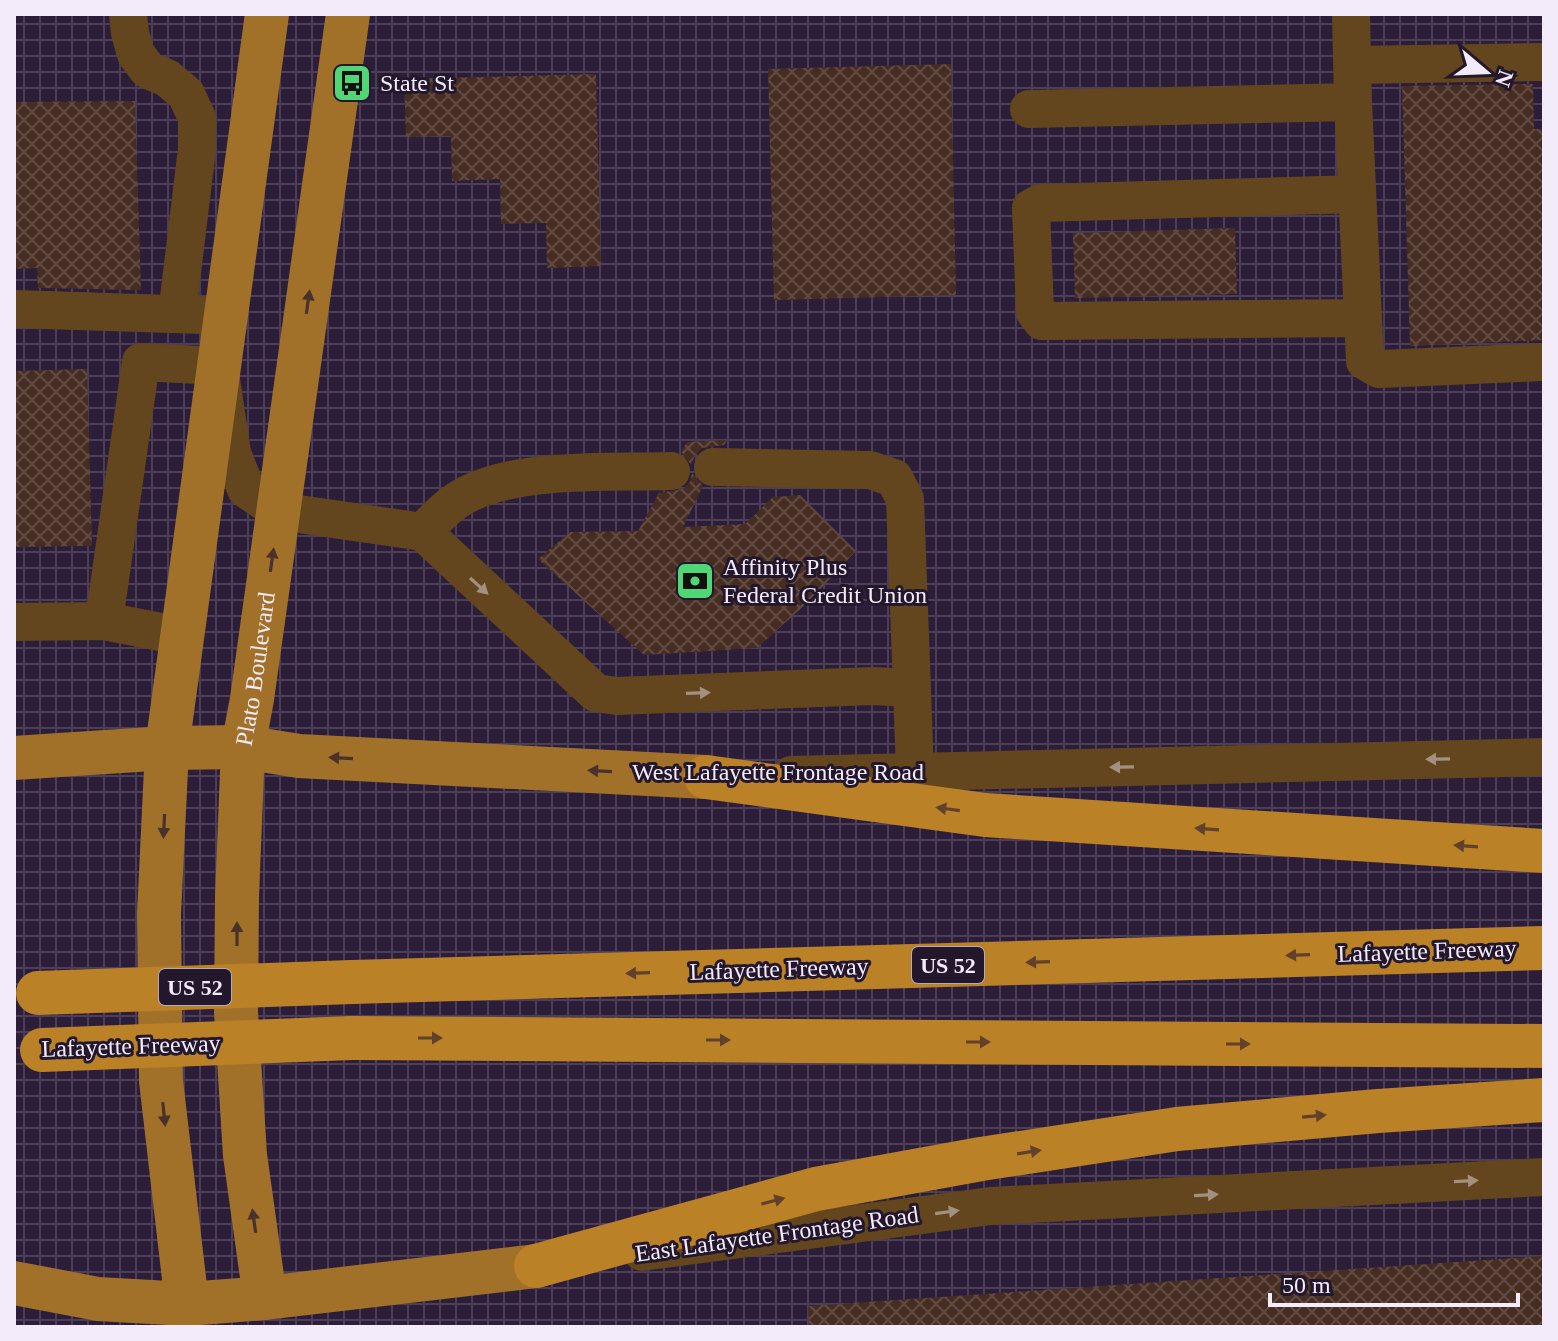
<svg xmlns="http://www.w3.org/2000/svg" width="1558" height="1341" viewBox="0 0 1558 1341" font-family="'Times New Roman',serif">
	<style>
		.industrial { fill: url(#industrial-grid) }
		.building { fill: url(#building-cross-hatch) }
		.lines { fill: none; stroke-linecap: round; stroke-linejoin: round }
		.minor { stroke: #63461d; stroke-width: 38 }
		.major { stroke: #a1712a; stroke-width: 44 }
		.highway { stroke: #bb8126; stroke-width: 44 }
		.highway-bridge { stroke: #bb8126; stroke-width: 44 }
		.oneway { fill: #49322b }
		.oneway2 { fill: #a49080 }
		.oneway3 { fill: #60412a }
		.labels { text-anchor: middle; dominant-baseline: central; stroke-width: 6; stroke-linejoin: round; paint-order: stroke }
		.shield { fill: #23172c; stroke: #b5abbc; stroke-width: 2 }
		.shield-label { font-size: 22px; font-weight: bold; fill: #f3ebfa }
		.poi-label { font-size: 24px; fill: #f3ebfa; stroke: #23172c; text-anchor: start }
		.street-label { font-size: 24px; fill: #f3ebfa; stroke: #23172c }
	</style>
	<defs>
		<pattern id="industrial-grid" width="8" height="8" patternUnits="userSpaceOnUse" patternTransform="scale(2)"><rect width="8" height="8" fill="#2c1d38"/><path d="M0 4h8M4 0v8" fill="none" stroke="#4b3e56"/></pattern>
		<pattern id="building-cross-hatch" width="8" height="8" patternUnits="userSpaceOnUse" patternTransform="scale(2)"><rect width="8" height="8" fill="#462c21"/><path d="M0 0l8 8M0 8l8-8" fill="none" stroke="#614b42"/></pattern>
	</defs>
	<rect width="100%" height="100%" fill="#23172c"/>
	<!-- industrial -->
	<path class="industrial" d="M14 14H1544V1327H14Z"/>
	<!-- building -->
	<path class="building" d="M951 64 956 295 774 300 768 69Z
		M596 74 601 266 547 268 546 223 501 224 500 179 452 181 451 136 406 137 404 79Z
		M1533 84 1534 129H1544V340L1410 346 1402 86Z
		M135 101 141 290 38 288 37 268 14 269V102Z
		M1235 228 1237 294 1075 298 1073 233Z
		M87 369 92 546 14 547V371Z
		M727 440 724 445 702 448 695 455 691 465 681 452 687 442Z
		M692 473 703 486 683 527 745 524 773 497 800 495 856 551 808 602 757 648 644 655 538 559 570 532 638 531 659 493 683 489 690 482Z
		M1544 1256V1327H809L808 1306Z"/>
	<g class="lines">
		<!-- minor -->
		<path class="minor" d="M128 14 130 33 136 54 148 70 167 78 186 94 197 118V149L177 314
			M1352 65 1544 62
			M1353 102 1365 361 1379 369 1544 362
			M1029 109 1353 102 1351 14
			M1357 194 1040 203 1031 208 1035 312 1042 321 1363 318
			M14 309 203 315
			M713 467 870 470 894 478 905 499 915 772
			M423 532C437 517 452 501 470 493 524 467 612 473 671 471
			M104 621 181 636
			M14 622 104 621 141 362 219 366 232 453 246 489 278 511 423 532 596 693 617 696 873 686 911 688
			M791 775 1544 757
			M642 1252 991 1206 1544 1177"/>
		<!-- major -->
		<g class="major">
			<path d="M14 758 167 748 243 747 299 756 706 777"/>
			<path d="M14 1283 98 1299 187 1304 265 1298 536 1266"/>
			<path id="s1" d="M265 1298 245 1155 236 1012 237 897 243 747 252 699 348 14"/>
			<path d="M187 1304 161 1081 159 914 167 748 267 14"/>
		</g>
		<!-- highway -->
		<path class="highway" d="M706 777 985 815 1544 851
			M352 982 1544 948
			M352 1038 1544 1046
			M536 1266 816 1189 981 1159 1177 1129 1378 1111 1544 1100"/>
		<!-- highway-bridge -->
		<path class="highway-bridge" d="M38 993 352 982
			M42 1050 352 1038"/>
	</g>
	<!-- one-way arrows -->
	<defs><path id="oneway-solid" d="M-6-.8H1V-3.2L6.5 0L1 3.2V.8H-6Z" transform="scale(2)"/></defs>
	<g class="oneway">
		<use href="#oneway-solid" transform="translate(308 302) rotate(-82)"/>
		<use href="#oneway-solid" transform="translate(272 560) rotate(-82)"/>
		<use href="#oneway-solid" transform="translate(341 758) rotate(-177)"/>
		<use href="#oneway-solid" transform="translate(600 771) rotate(-177)"/>
		<use href="#oneway-solid" transform="translate(164 826) rotate(93)"/>
		<use href="#oneway-solid" transform="translate(237 934) rotate(-90)"/>
		<use href="#oneway-solid" transform="translate(164 1114) rotate(84)"/>
		<use href="#oneway-solid" transform="translate(254 1221) rotate(-98)"/>
	</g>
	<g class="oneway2">
		<use href="#oneway-solid" transform="translate(479 586) rotate(42)"/>
		<use href="#oneway-solid" transform="translate(698 693) rotate(-2)"/>
		<use href="#oneway-solid" transform="translate(1438 759) rotate(179)"/>
		<use href="#oneway-solid" transform="translate(1122 767) rotate(179)"/>
		<use href="#oneway-solid" transform="translate(1466 1181) rotate(-3)"/>
		<use href="#oneway-solid" transform="translate(1206 1195) rotate(-3)"/>
		<use href="#oneway-solid" transform="translate(947 1212) rotate(-8)"/>
	</g>
	<g class="oneway3">
		<use href="#oneway-solid" transform="translate(948 809) rotate(-172)"/>
		<use href="#oneway-solid" transform="translate(1207 829) rotate(-176)"/>
		<use href="#oneway-solid" transform="translate(1466 846) rotate(-176)"/>
		<use href="#oneway-solid" transform="translate(1298 955) rotate(178)"/>
		<use href="#oneway-solid" transform="translate(1038 962) rotate(178)"/>
		<use href="#oneway-solid" transform="translate(638 973) rotate(178)"/>
		<use href="#oneway-solid" transform="translate(430 1038)"/>
		<use href="#oneway-solid" transform="translate(718 1040)"/>
		<use href="#oneway-solid" transform="translate(978 1042)"/>
		<use href="#oneway-solid" transform="translate(1238 1044)"/>
		<use href="#oneway-solid" transform="translate(1314 1116) rotate(-5)"/>
		<use href="#oneway-solid" transform="translate(1029 1152) rotate(-9)"/>
		<use href="#oneway-solid" transform="translate(773 1201) rotate(-15)"/>
	</g>
	<!-- icons -->
	<defs>
		<g id="bus-square" transform="scale(2)"><rect x="-9" y="-9" width="18" height="18" rx="4" fill="#50d674" stroke="#23172c"/><path d="M-5-6H5V4H4V6H2V4H-2V6H-4V4H-5ZM-3.5-4V0h7V-4ZM-3.5 1.2v1.5H-2V1.2ZM2 1.2v1.5H3.5V1.2Z" fill="#111"/></g>
		<g id="bank-square" transform="scale(2)"><rect x="-9" y="-9" width="18" height="18" rx="4" fill="#50d674" stroke="#23172c"/><path d="M-6-4H6V4H-6ZM0-2.3a2.3 2.3 0 1 0 0 4.6a2.3 2.3 0 1 0 0-4.6Z" fill="#111"/></g>
	</defs>
	<g fill-rule="evenodd">
		<use href="#bus-square" x="352" y="83"/>
		<use href="#bank-square" x="695" y="581"/>
	</g>
	<g class="labels">
		<!-- shield labels -->
		<g class="shield">
			<rect x="912" y="947" width="72" height="36" rx="6"/>
			<rect x="159" y="969" width="72" height="36" rx="6"/>
		</g>
		<g class="shield-label">
			<text x="948" y="965">US 52</text>
			<text x="195" y="987">US 52</text>
		</g>
		<!-- poi labels -->
		<g class="poi-label">
			<text x="380" y="83">State St</text>
			<text x="723" y="567">Affinity Plus<tspan x="723" dy="28">Federal Credit Union</tspan></text>
		</g>
		<!-- street labels -->
		<g class="street-label">
			<text stroke="none"><textPath href="#s1" startOffset="632">Plato Boulevard</textPath></text>
			<text x="778" y="772">West Lafayette Frontage Road</text>
			<text transform="translate(1427 951) rotate(-2)">Lafayette Freeway</text>
			<text transform="translate(779 969) rotate(-2)">Lafayette Freeway</text>
			<text transform="translate(131 1046) rotate(-2)">Lafayette Freeway</text>
			<text transform="translate(777 1234) rotate(-8)">East Lafayette Frontage Road</text>
		</g>
	</g>
	<!-- border -->
	<rect width="1558" height="1341" fill="none" stroke="#f3ebfa" stroke-width="32"/>
	<!-- north arrow -->
	<g transform="translate(1486 72) rotate(109)" stroke="#23172c" stroke-width="6" paint-order="stroke">
	<path d="M0-6L14 30L0 20L-14 30Z" fill="#f3ebfa"/>
	<text y="-12" font-size="22" font-weight="bold" text-anchor="middle" fill="#f3ebfa">N</text>
	</g>
	<!-- scale -->
	<path d="M1270 1293v12h248v-12" fill="none" stroke="#f3ebfa" stroke-width="4"/>
	<text x="1282" y="1293" font-size="24" fill="#f3ebfa" stroke="#23172c" stroke-width="6" paint-order="stroke">50 m</text>
</svg>
